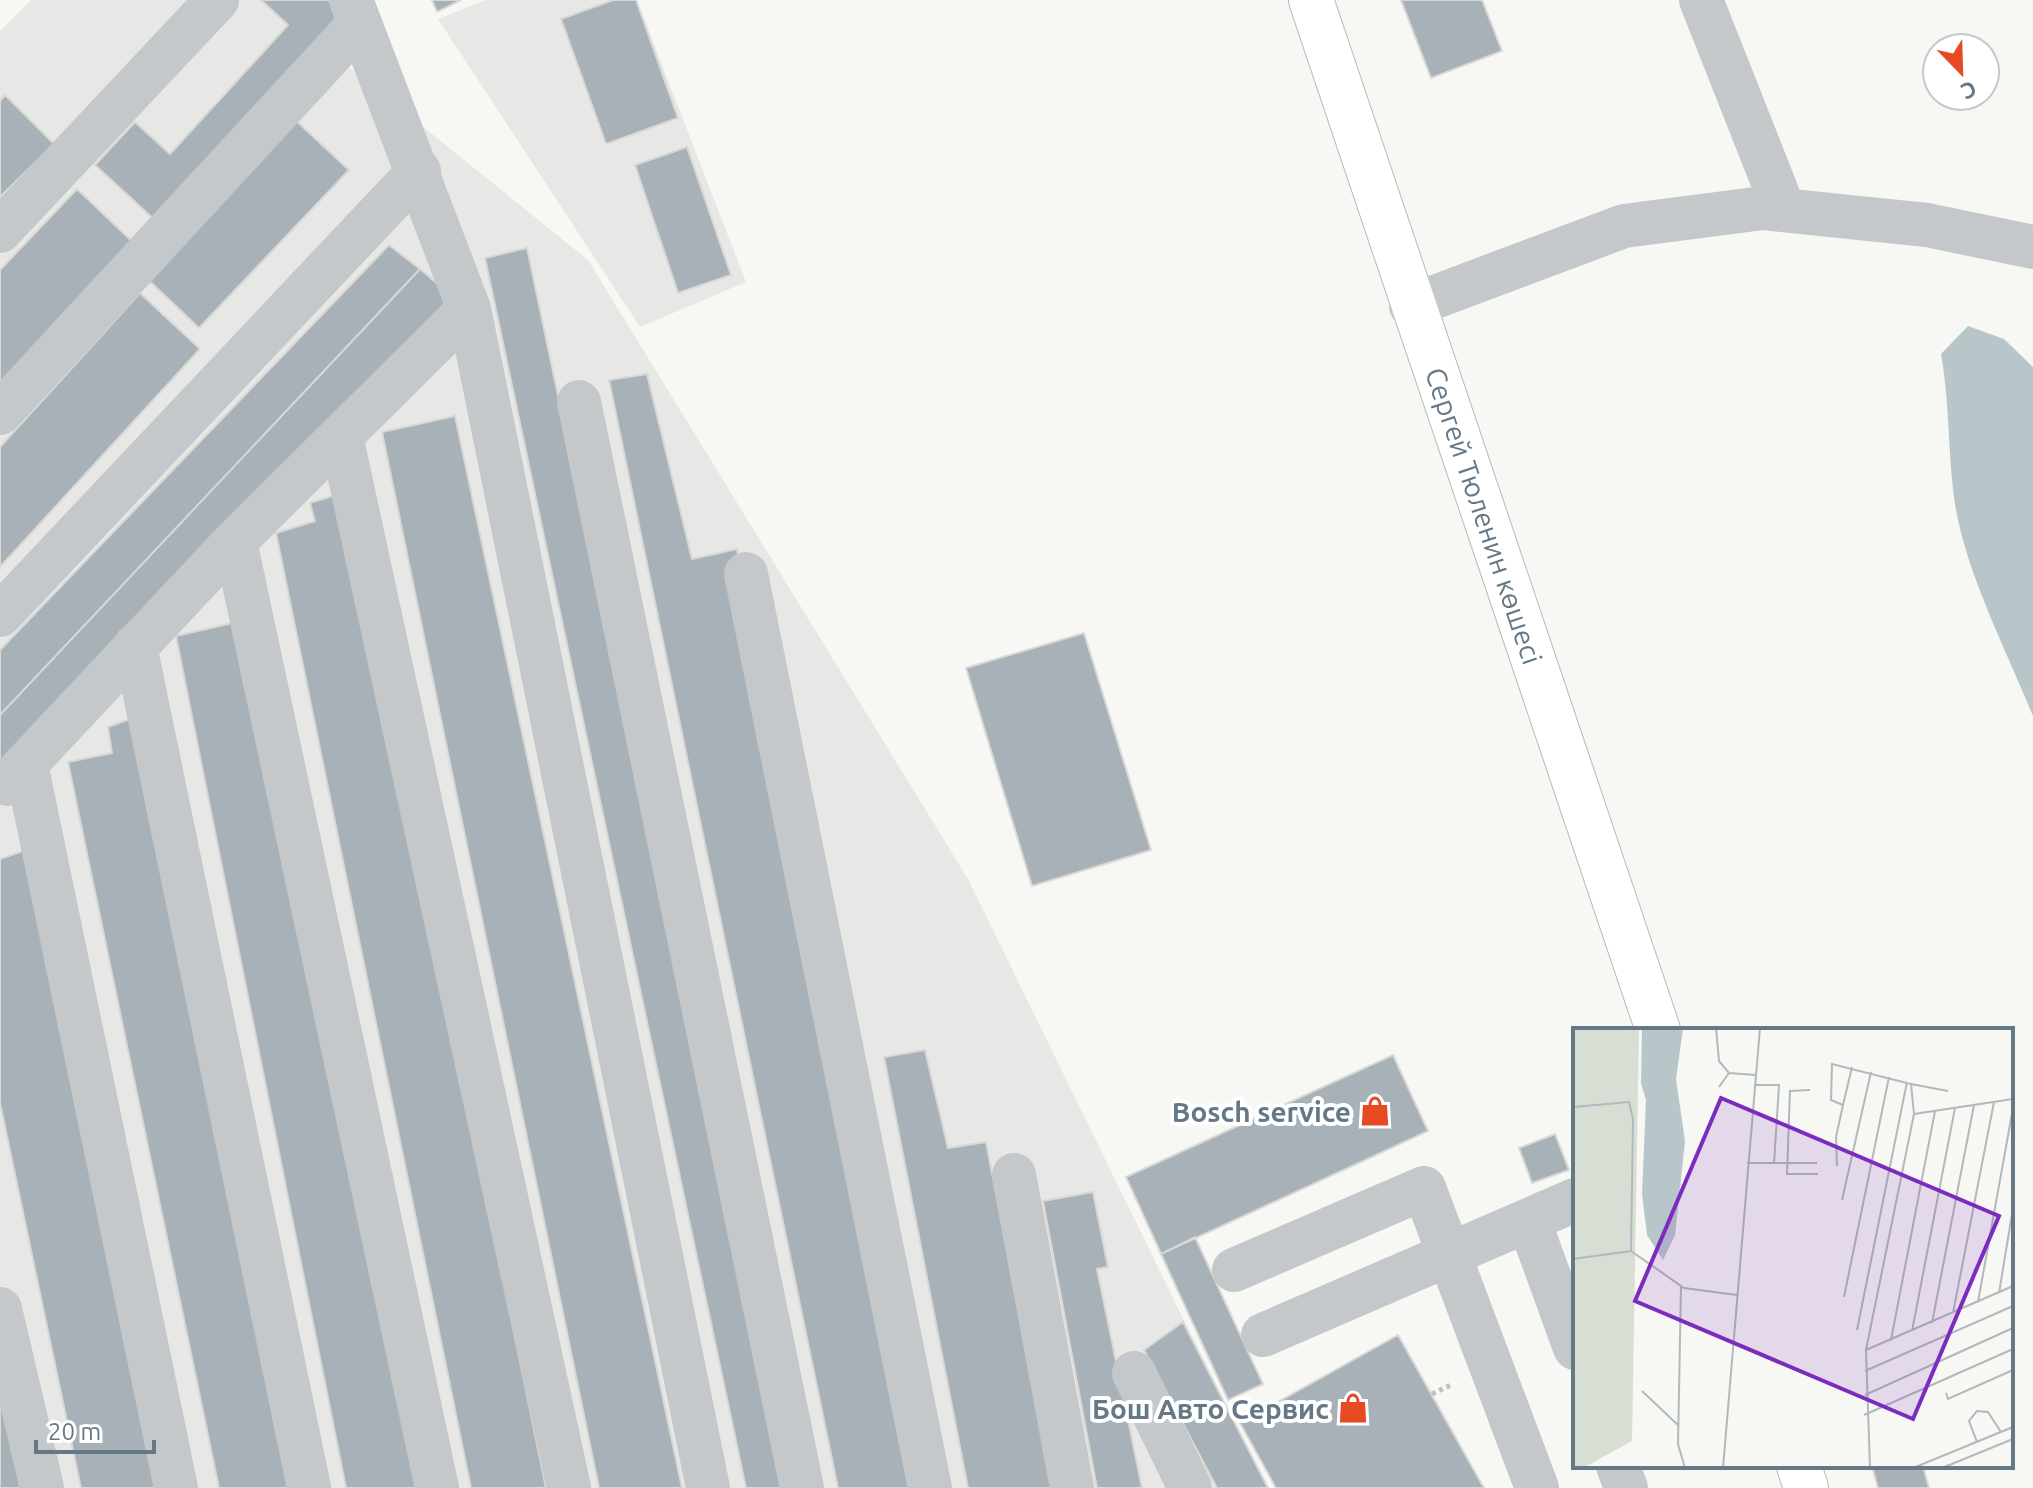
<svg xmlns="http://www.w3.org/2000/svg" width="2033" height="1488" viewBox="0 0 2033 1488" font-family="Ubuntu,sans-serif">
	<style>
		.built { fill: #e7e8e6 }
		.water { fill: #b9c6c9 }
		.building { fill: #a8b1b7; stroke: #d8d8d6; stroke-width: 2 }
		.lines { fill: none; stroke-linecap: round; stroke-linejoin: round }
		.major-casing { stroke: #b5babd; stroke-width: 46 }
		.path { stroke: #bec0c2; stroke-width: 5; stroke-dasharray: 4 4; stroke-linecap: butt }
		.minor { stroke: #c4c8cb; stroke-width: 44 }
		.major { stroke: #fff; stroke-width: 44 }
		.labels { text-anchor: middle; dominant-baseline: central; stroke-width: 8; stroke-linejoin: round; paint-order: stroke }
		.street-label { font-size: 28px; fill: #657885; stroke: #fff }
		.poi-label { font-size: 28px; font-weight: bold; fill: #657885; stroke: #fff; text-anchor: end }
		.inset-road { fill: none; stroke: #b0b9bd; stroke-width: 2 }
		.view { fill: #7b2cbf; fill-opacity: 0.15; stroke: #7b2cbf; stroke-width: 4 }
		.inset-edge { fill: none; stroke: #657885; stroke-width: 4 }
	</style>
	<rect width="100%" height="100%" fill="#f7f7f3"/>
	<!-- built -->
	<path class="built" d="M31 0H266L588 260 968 879 1266 1488H0V31Z
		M486 0H637L746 282 640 327 438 19Z"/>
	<!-- water -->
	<path class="water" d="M1968 326 2004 339 2033 367V716C2007 652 1973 587 1958 520 1947 468 1951 409 1941 354Z"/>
	<!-- building -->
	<path class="building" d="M261 0H328L348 18 159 224 95 165 135 122 170 154 288 25Z
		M432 0H461L437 12Z
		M613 0H636L678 118 606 144 561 19Z
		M1401 0H1482L1502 51 1431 78Z
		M5 95 54 144 0 197V101Z
		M292 117 349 170 199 328 143 275Z
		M687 147 731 275 678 293 635 165Z
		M77 189 135 244 0 387V270Z
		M389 245 420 269 0 715V650Z
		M527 248 788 1488H746L485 258Z
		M420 269 452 296 0 767V715Z
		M140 293 200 349 0 567V447Z
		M647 374 692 559 737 549 921 1488H838L609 380Z
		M455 416 682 1488H599L382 432Z
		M342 493 546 1488H471L276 533 315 521 310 503Z
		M241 621 421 1488H346L176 636Z
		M1084 633 1151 850 1032 886 966 668Z
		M141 715 298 1488H219L68 762 112 753 108 727Z
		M23 851 161 1488H81L0 1103V859Z
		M925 1050 948 1148 986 1142 1053 1488H968L884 1057Z
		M1393 1055 1428 1131 1161 1254 1126 1177Z
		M1555 1134 1569 1170 1532 1183 1519 1148Z
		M1093 1192 1108 1267 1097 1269 1142 1488H1097L1043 1201Z
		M1195 1237 1263 1384 1228 1400 1161 1254Z
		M1183 1322 1268 1488H1217L1144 1350Z
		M1398 1335 1484 1488H1276L1240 1423Z
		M0 1378 24 1488H0Z
		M1872 1466H1923L1929 1488H1878Z"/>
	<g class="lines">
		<!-- major casing -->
		<g class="major-casing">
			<g id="major">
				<path id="s1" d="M1311 0 1658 1030"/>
				<path d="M1799 1466 1806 1488"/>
			</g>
		</g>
		<!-- path -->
		<path class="path" d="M1432 1394 1453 1384"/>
		<!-- minor -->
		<path class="minor" d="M351 0 469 309 708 1488
			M1701 0 1784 210
			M0 231 217 0
			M1411 306 1624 226 1763 208 1927 225 2033 247
			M579 402 802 1488
			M0 413 360 23
			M341 436 569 1488
			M235 541 437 1488
			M746 574 930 1488
			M0 615 419 171
			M135 646 309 1488
			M26 764 176 1488
			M7 784 235 541 469 309
			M1014 1175 1072 1488
			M1529 1221 1575 1348
			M1234 1270 1424 1188 1537 1488
			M0 1309 42 1488
			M1263 1335 1575 1200
			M1134 1373 1190 1488
			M1618 1466 1626 1488"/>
		<!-- major -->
		<use href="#major" class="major"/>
	</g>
	<!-- icons -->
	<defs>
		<g id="shop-bare" transform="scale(2.4)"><path d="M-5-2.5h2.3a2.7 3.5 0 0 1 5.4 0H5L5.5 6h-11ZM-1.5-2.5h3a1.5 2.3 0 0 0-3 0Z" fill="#e74923" stroke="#fff" stroke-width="2.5" paint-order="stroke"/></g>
	</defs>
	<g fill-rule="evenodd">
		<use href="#shop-bare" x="1375" y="1111"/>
		<use href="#shop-bare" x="1353" y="1408"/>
	</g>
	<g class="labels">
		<!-- street labels -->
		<g class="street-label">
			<text stroke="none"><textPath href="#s1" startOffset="544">Сергей Тюленин көшесі</textPath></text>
		</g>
		<!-- poi labels -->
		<g class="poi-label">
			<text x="1351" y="1111">Bosch service</text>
			<text x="1329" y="1408">Бош Авто Сервис</text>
		</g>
	</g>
	<!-- overview -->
	<g transform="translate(1573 1028)">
		<rect width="440" height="440" fill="#f7f7f3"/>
		<path d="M0 0H66L59 413 10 440H0Z" fill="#d8ded4"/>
		<path d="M69 0H110L103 51 112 113 102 207 90 232 74 207 69 166 73 72 68 55Z" fill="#b9c6c9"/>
		<path class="inset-road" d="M143 0 146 33 156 45M338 56 375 63M182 57H206L201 136M146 59 156 45 183 47M237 62 217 63 214 146H245M270 77 279 39M0 79 56 74 60 91 58 223 111 260 164 267M341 86 440 71M174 135H244M264 138 263 109 270 77 258 72 259 36 338 56 341 86 293 322 297 440M269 172 298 44M0 231 58 223M108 259 105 416 112 440M426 265 440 180M271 269 316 49M405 274 440 80M380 285 421 74M359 295 401 77M284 302 334 54M339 303 382 80M318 312 362 83M293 322 440 258M292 343 440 278M69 363 106 398M373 365 375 371 440 342M292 367 440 300M291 387 440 321M404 414 396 393 404 383 415 384 428 404M150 440 187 0M340 440 440 399M369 440 440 411"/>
		<path class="view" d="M148 70 426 188 340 391 62 273Z"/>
		<rect width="440" height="440" class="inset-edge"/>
	</g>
	<!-- north arrow -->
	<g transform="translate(1961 72) rotate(157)"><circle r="38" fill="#ffffff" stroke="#c1c9ce" stroke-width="2"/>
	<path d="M0-6L14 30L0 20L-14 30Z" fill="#e74923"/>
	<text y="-12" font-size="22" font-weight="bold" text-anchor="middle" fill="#657885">С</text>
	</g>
	<!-- scale -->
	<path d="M36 1440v12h118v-12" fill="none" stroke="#657885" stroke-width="4"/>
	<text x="48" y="1440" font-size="24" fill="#657885" stroke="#ffffff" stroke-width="6" paint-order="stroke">20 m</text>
</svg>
